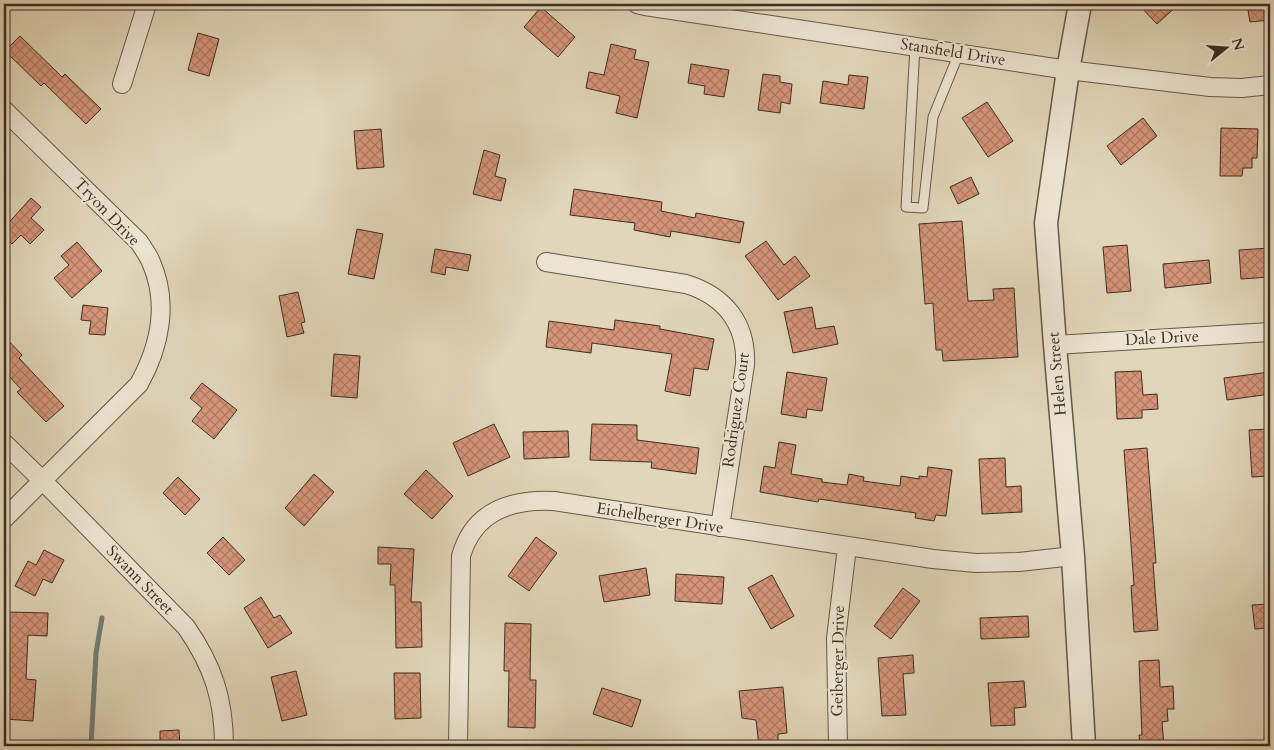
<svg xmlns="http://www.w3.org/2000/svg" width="1274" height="750" viewBox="0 0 1274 750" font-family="Cardo,serif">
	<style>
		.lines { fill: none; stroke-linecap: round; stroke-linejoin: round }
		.stream { stroke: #72807a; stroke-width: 5 }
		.building { fill: url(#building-cross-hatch); stroke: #3d2d21 }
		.service-casing { stroke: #665747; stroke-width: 11 }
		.minor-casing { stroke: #665747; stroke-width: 20 }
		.tertiary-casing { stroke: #665747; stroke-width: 25 }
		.service { stroke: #ece4d2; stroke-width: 9 }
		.minor { stroke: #ece4d2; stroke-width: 18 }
		.tertiary { stroke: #ece4d2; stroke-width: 22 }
		.labels { text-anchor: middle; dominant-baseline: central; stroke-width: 4.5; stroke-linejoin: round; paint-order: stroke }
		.street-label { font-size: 16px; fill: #3d2d21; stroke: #ece4d2 }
	</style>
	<defs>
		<pattern id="building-cross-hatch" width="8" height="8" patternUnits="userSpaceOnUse" patternTransform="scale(1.25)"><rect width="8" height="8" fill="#d69579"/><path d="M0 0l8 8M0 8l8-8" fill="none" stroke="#af7a63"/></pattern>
	</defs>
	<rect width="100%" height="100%" fill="#e1d6b9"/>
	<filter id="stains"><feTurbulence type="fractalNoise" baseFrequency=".004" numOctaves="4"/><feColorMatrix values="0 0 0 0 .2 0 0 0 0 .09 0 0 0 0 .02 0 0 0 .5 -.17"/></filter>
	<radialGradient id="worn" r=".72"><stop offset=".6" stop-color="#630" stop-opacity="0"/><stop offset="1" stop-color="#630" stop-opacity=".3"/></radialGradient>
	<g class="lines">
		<!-- stream -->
		<path class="stream" d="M91 746 96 653 102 618"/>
	</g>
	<!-- building -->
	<path class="building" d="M1138 4H1179L1157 24Z
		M1247 4H1270V20L1250 22Z
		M541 7 575 37 558 57 524 27Z
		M198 33 219 39 209 76 188 70Z
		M20 36 62 77 65 74 101 109 86 124 44 83 41 86 5 51Z
		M611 44 636 50 634 59 649 62 637 118 616 113 620 96 586 88 589 72 604 75Z
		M691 64 729 70 724 97 704 94 705 86 688 83Z
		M763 74 780 76V82L792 84 790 104 781 102 780 113 758 110Z
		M849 75 868 77 864 109 820 103 823 81 848 85Z
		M987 102 1013 141 988 157 962 118Z
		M1143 118 1157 136 1121 165 1107 146Z
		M1221 128 1258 129 1257 158H1252V168H1243L1242 176H1220Z
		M381 129 384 167 357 169 354 131Z
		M484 150 500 155 495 176 506 179 501 201 473 194Z
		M971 177 979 194 958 204 950 187Z
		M574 189 662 202 661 211 695 218 696 213 744 222 740 243 671 231 670 237 634 230 635 223 570 215Z
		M31 198 41 207 31 218 44 230 30 244 21 235 12 244 4 237V228Z
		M962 221 968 301 994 300 993 289 1014 288 1018 357 943 361 942 350H936L933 303 925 304 919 224Z
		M357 229 383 234 374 279 348 274Z
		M766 241 784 265 795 256 810 276 778 300 745 256Z
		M77 242 102 271 72 298 54 278 69 265 61 256Z
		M1127 245 1131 291 1107 293 1103 247Z
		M1270 248V277L1241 279 1239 250Z
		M435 249 471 255 468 271 446 267 445 275 431 272Z
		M1209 260 1211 283 1165 288 1163 264Z
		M298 292 305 322 301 323 304 333 287 337 279 296Z
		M83 305 108 308 105 335 89 334 91 321 81 320Z
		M812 307 816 329 834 326 838 344 793 353 784 312Z
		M615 320 660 326V329L714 339 708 370 694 368 690 396 665 391 672 354 592 343 591 353 546 347 549 321 614 330Z
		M4 336 22 355 19 358 64 406 46 422 17 392 21 389 4 371Z
		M334 354 360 356 357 398 331 396Z
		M1141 371 1143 395 1157 394 1158 409 1142 410V418L1117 419 1115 372Z
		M787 372 827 378 822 411 807 409 806 418 781 414Z
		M1270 372V394L1227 400 1224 378Z
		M202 383 237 410 214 439 192 421 202 408 190 398Z
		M494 424 510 457 468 476 453 443Z
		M592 424 637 425V440L699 448 696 474 651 468 652 462 590 460Z
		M1270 429V476L1252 477 1249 430Z
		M568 431 569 457 524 459 523 432Z
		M779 442 796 445 791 474 822 479V482L847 485 849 474 864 477 863 481 900 486 901 476 919 479V476L927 477 928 467 952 470 946 516 936 515 934 521 915 518 916 513 819 499 818 502 760 492 764 466 775 468Z
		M1147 448 1156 563H1153L1158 630 1134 632 1131 586 1134 585 1124 450Z
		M1005 458 1006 487 1021 486 1022 512 982 514 979 459Z
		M426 470 453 496 432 519 404 494Z
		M314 474 334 492 304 526 285 508Z
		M178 477 200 499 185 515 163 493Z
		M223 537 245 560 229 575 207 553Z
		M536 537 557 553 529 591 508 576Z
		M378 547 414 549 411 602H421L422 647 396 648 395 585H390L391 564H378Z
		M44 550 64 560 52 583 43 579 35 596 15 586 28 561 36 565Z
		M646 568 650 595 604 602 599 576Z
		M676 574 724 577 722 604 675 601Z
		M772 575 794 616 771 629 748 588Z
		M903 588 920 601 891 639 874 626Z
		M261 597 274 618 280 615 292 633 268 648 244 608Z
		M1270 604V628L1255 629 1252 605Z
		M8 612 48 613 47 636 28 635 26 679 36 680 33 721 5 719 9 657H6Z
		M1028 616 1029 637 981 639 980 618Z
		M505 623 531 624 530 680H536L535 728 508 727 509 671H504Z
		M913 655 914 673 903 674 906 715 882 716 878 658Z
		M1159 660 1160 687 1173 686 1174 709H1167L1168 721 1162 722 1164 746H1140L1139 735H1142L1139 661Z
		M296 671 307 715 282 721 271 677Z
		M394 673H420L421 718 395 719Z
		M1024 681 1026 707 1014 708 1015 725 991 726 988 683Z
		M783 687 787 733 778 734V746H759L756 720 742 718 739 691Z
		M602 688 641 700 632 727 593 714Z
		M179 730 180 746H160V731Z"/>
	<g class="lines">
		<!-- service casing -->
		<g class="service-casing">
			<path id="service" d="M915 47 906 207 923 208 933 117 959 53"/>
		</g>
		<!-- minor casing -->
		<g class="minor-casing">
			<path id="minor" d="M637 4 645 6 1068 70 1210 87 1242 88 1270 85
				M122 84 147 4
				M4 110 139 242C143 248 148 255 151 262 169 303 160 346 139 384L4 519
				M546 262 686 284C725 296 747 324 745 365L720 527
				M1055 345 1270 332
				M4 443 43 481 186 627C213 666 224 699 224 746
				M458 746 461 556C474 511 511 499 554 501L933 559 976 563 1019 562 1073 556
				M838 746 836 638 847 547"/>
		</g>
		<!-- tertiary casing -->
		<g class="tertiary-casing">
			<path id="tertiary" d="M1080 4 1068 70 1046 223 1055 345 1073 556 1084 746"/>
		</g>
		<!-- service -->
		<use href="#service" class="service"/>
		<!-- minor -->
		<use href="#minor" class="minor"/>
		<!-- tertiary -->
		<use href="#tertiary" class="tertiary"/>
	</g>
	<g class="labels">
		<!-- street labels -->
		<g class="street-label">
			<text transform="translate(953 52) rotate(9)">Stansfield Drive</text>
			<text transform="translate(107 212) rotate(46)">Tryon Drive</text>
			<text transform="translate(1162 338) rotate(-3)">Dale Drive</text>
			<text transform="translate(1057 374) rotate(-95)">Helen Street</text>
			<text transform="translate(736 410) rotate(-82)">Rodriguez Court</text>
			<text transform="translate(660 518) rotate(9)">Eichelberger Drive</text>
			<text transform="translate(140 580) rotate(46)">Swann Street</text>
			<text transform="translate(838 661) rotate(-89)">Geiberger Drive</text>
		</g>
	</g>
	<!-- margin -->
	<rect width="1274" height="750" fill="none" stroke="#e1d6b9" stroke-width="20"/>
	<rect x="5" y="5" width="1264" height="740" fill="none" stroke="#3d2d21" stroke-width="2.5"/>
	<rect x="10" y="10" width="1254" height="730" fill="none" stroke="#3d2d21"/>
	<!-- north arrow -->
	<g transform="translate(1226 48) rotate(73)" stroke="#ece4d2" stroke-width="4" paint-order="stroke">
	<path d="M0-4L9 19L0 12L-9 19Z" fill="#3d2d21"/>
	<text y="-8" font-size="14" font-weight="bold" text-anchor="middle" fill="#3d2d21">N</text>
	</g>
	<rect width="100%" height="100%" filter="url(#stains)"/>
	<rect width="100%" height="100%" fill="url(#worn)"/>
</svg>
